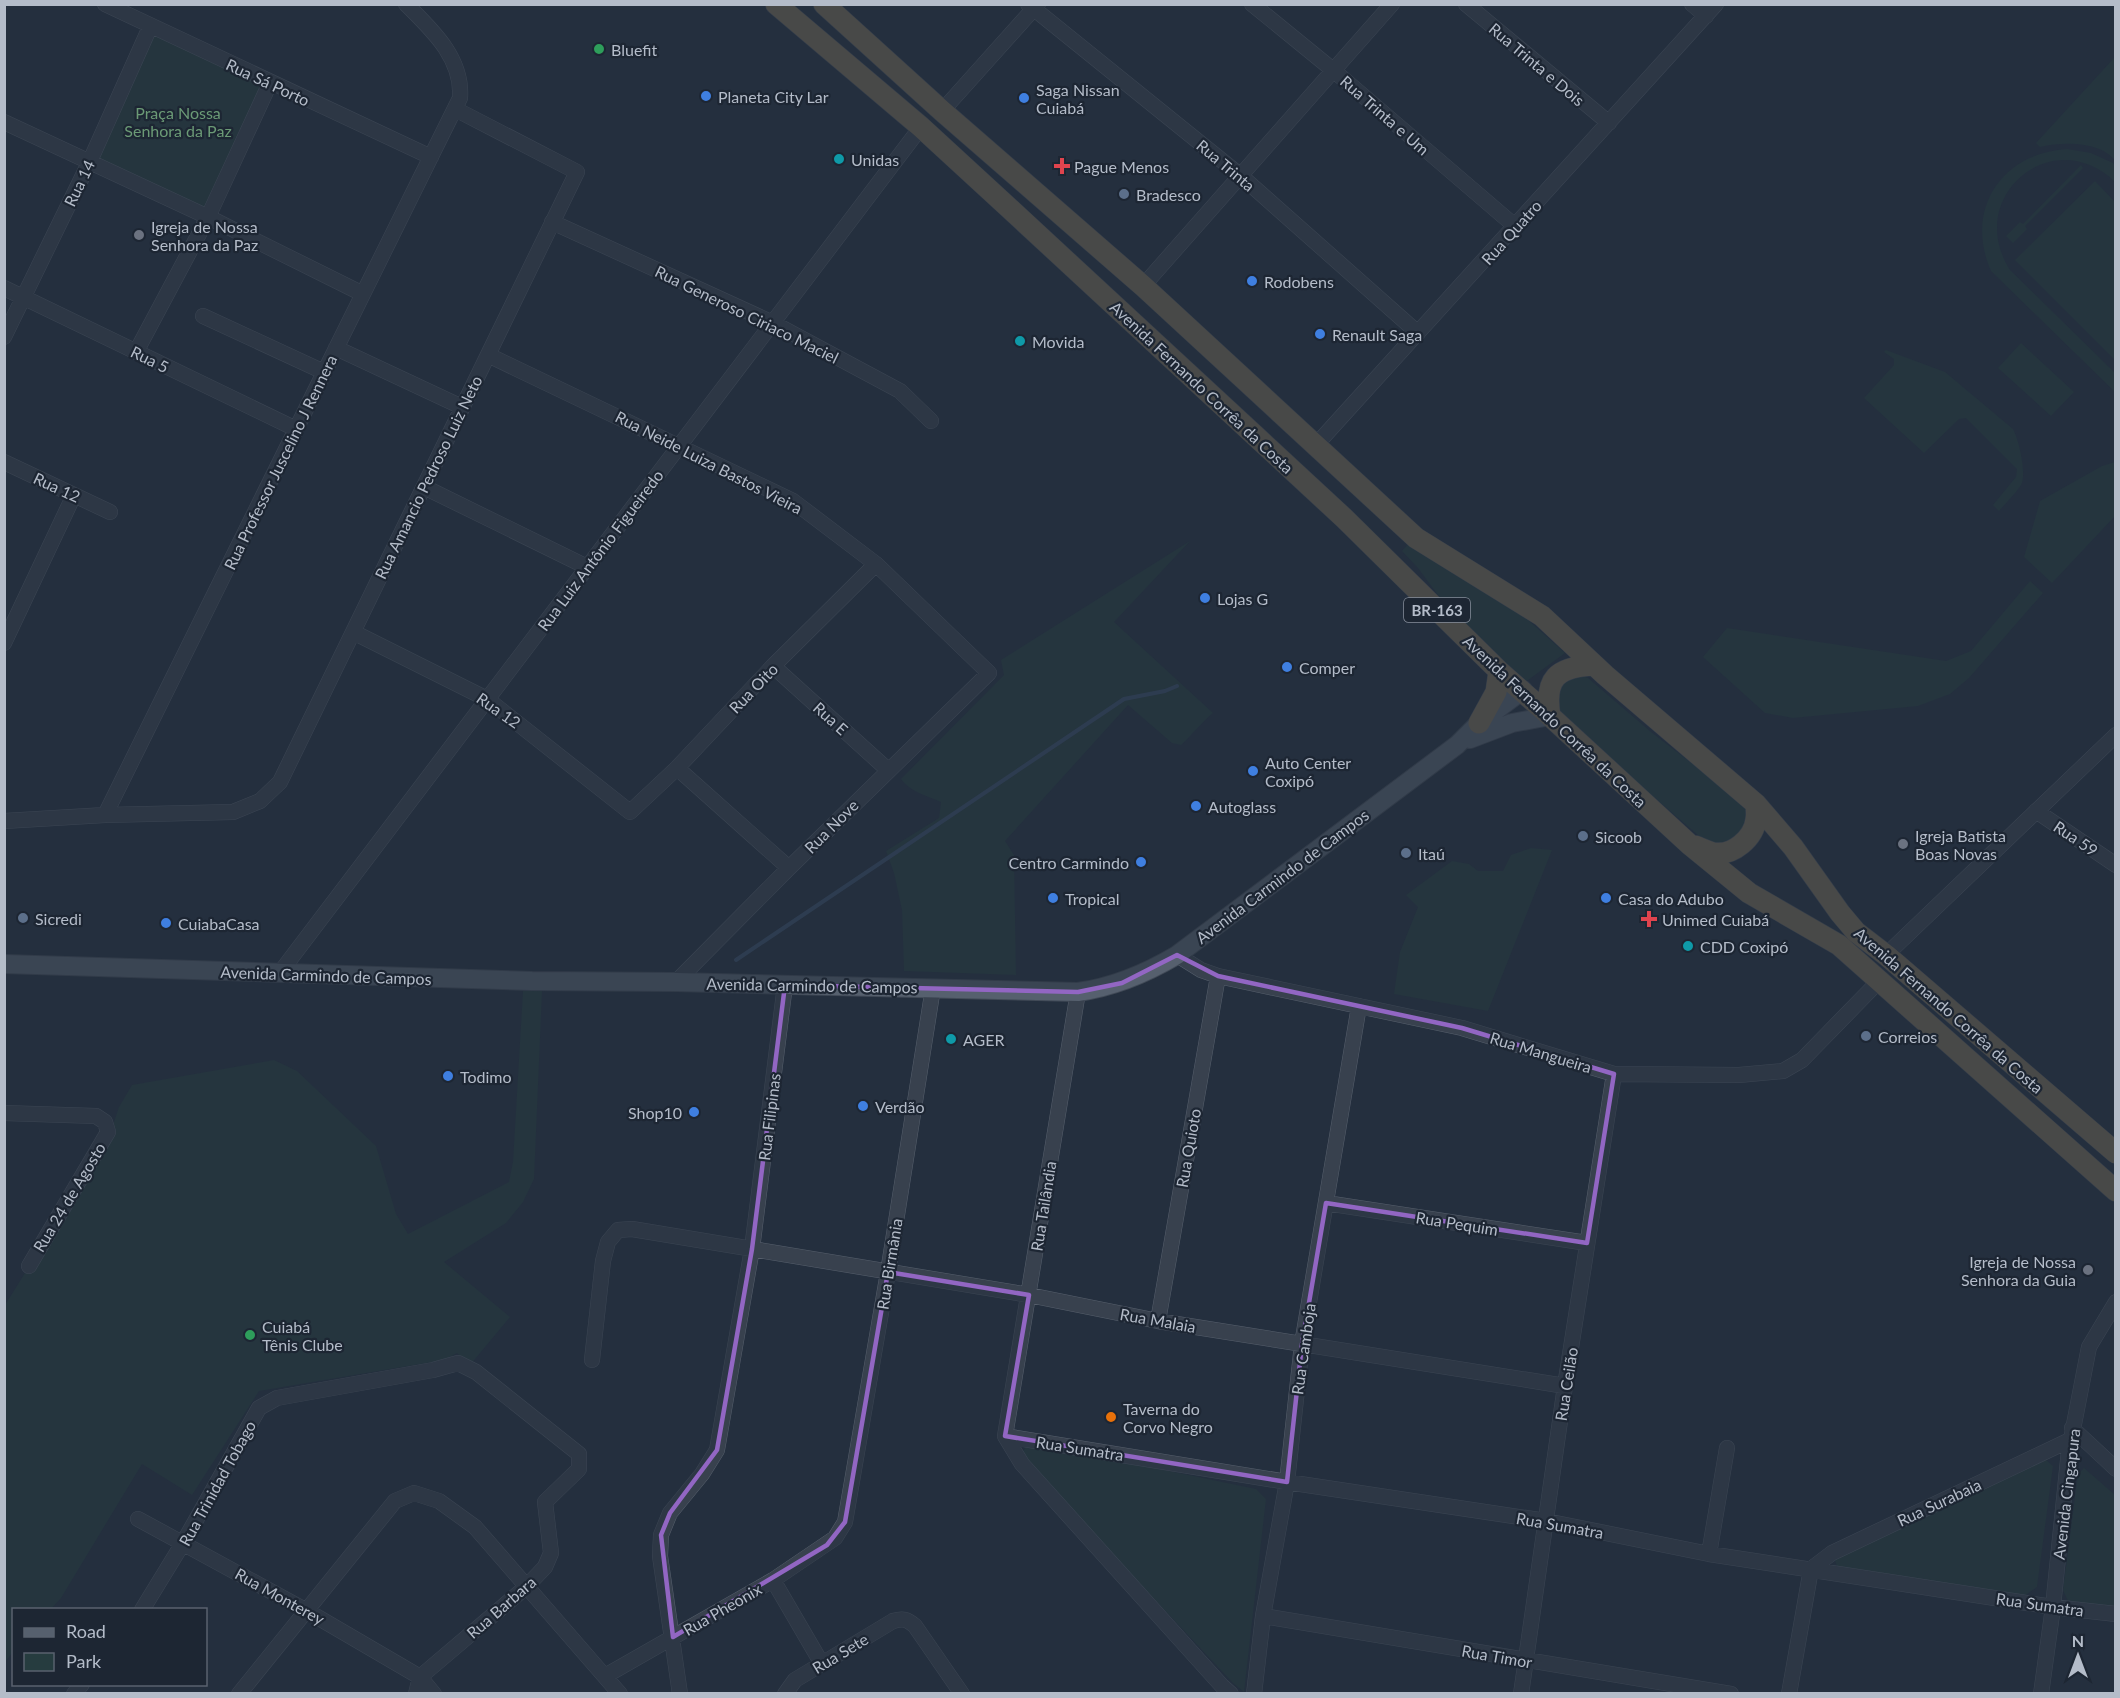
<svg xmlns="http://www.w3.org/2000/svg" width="2120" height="1698" viewBox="0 0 2120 1698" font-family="Lato,sans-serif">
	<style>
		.green { fill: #263c3f }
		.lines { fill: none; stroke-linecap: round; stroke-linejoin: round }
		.stream { stroke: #394c67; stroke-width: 4 }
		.minor-casing { stroke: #565f6c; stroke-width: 16 }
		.major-casing { stroke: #414a57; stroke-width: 20 }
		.highway-casing { stroke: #434c59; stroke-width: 22 }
		.minor { stroke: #38414e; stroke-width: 15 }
		.major { stroke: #56606e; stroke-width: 18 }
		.highway { stroke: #746855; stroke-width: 21 }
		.marked { fill: none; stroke: #9266c3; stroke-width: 4.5; stroke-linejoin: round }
		.leisure-dot { fill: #2e9e5b; stroke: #1d2633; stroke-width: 2 }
		.shop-dot { fill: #3f7fe0; stroke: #1d2633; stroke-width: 2 }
		.culture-dot { fill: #0f9aa8; stroke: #1d2633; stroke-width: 2 }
		.health-dot { fill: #e0444e; stroke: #1d2633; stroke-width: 2 }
		.service-dot { fill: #5c6f8a; stroke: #1d2633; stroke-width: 2 }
		.worship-dot { fill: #6b7280; stroke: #1d2633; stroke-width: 2 }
		.food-dot { fill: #e8710a; stroke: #1d2633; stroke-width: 2 }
		.labels { text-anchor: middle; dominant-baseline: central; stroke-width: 4.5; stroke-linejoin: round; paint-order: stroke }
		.shield { fill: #1d2633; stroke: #878f9c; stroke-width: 1.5 }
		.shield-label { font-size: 15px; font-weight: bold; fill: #b4bcc9 }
		.poi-label { font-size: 16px; fill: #b4bcc9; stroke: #1d2633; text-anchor: start }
		.street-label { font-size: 16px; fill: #b4bcc9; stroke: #1d2633 }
		.park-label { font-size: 16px; fill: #6b9a76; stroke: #1d2633 }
	</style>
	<rect width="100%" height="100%" fill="#242f3e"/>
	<!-- green -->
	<path class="green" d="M152 33 263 84 203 210 93 159Z
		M2115 57V160C2111 156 2105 151 2099 149 2081 142 2059 143 2040 147L2036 143Z
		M2067 149 2091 153 2113 163 2115 166V182C2054 122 1963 196 2010 270L2115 373V392L1991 271C1964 210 2001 153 2067 149Z
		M2081 165 2083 168 2025 226 2027 229 2013 243 2006 236 2020 222 2023 224Z
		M2095 181 2115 202V360L2015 260Z
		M2021 343 2074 392 2051 416 1998 368Z
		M1886 350 1945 372 2013 429C2019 440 2027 474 2021 485 2015 494 2006 503 1999 511L1993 505 2016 477 2017 469 1966 418 1959 419 1924 453 1864 398 1894 365V359L1884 352Z
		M2115 462V516L2052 583 2024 557 2040 501 2102 466Z
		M1190 541 1114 622 1213 713C1201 723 1192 735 1181 745L1172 743 1128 705 1005 841 1014 855 1016 975 904 971 902 910 894 873 886 851 939 818 941 802C928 796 910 792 901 779L1004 675 1001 660Z
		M1409 543 1519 612 1565 653 1520 686 1455 618 1418 568 1402 551Z
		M2030 581 2043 593 1969 678 1950 694 1918 706 1793 718 1765 713 1703 657 1727 628 1946 661 1971 651Z
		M1578 674 1588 678 1651 732 1746 805 1748 815 1745 835 1712 847 1557 714 1556 684Z
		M1531 848 1552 850 1488 1011 1394 994 1400 952 1418 907 1406 895 1452 861 1469 864 1478 871H1503L1511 855Z
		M523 991H542L534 1179 523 1202 506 1223 444 1262 510 1317 470 1365 457 1353 444 1360 259 1391 192 1495 142 1464 61 1598 51 1609 14 1610 13 1652 5 1662V1305L102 1150 111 1131 119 1107 132 1085 274 1060 297 1071 376 1146 396 1214 408 1234 509 1182 513 1162Z
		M1029 1442 1256 1489 1266 1499 1244 1692 1233 1683 1020 1456Z
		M2046 1460 2053 1466 2037 1587 2024 1596 1837 1566 1834 1558Z
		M2084 1468 2115 1495V1608L2069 1603 2063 1590 2078 1474Z"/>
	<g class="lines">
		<!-- stream -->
		<path class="stream" d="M736 960 1124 699 1165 691 1177 686"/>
		<!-- minor casing -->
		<g class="minor-casing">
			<path id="minor" d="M105 4 431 157
				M1028 4 1241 176 1418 333
				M1252 4 1333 70 1516 227
				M1466 4 1609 123
				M1692 4 1706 16
				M942 111 1038 4
				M4 122 208 217 363 294
				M552 222 773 323 900 391 931 421
				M1143 286 1392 4
				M4 288 296 429
				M203 316 324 372
				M4 337 90 161 150 27
				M336 348 462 407
				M136 352 208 217 270 83
				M488 355 793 501 876 564 989 673 789 868 676 982
				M1315 446 1716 4
				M4 462 110 512
				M424 487 587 567
				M353 632 487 699 630 812 677 768 773 666 876 564
				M4 643 74 495
				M773 666 888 770
				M677 768 789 868
				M2036 811 2116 865
				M105 815 460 98C463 58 432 30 406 4
				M4 821 105 815 233 812 260 801 280 782 577 172 455 109
				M1177 955 1201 970 1218 976 1462 1028 1614 1074 1739 1075 1783 1071 1802 1060 1880 980
				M1886 955 2116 735
				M279 974 921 127
				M4 1113 96 1116 105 1122 108 1132 29 1266
				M1326 1203 1587 1243
				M1158 1321 1218 976
				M592 1360 603 1261 608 1242 618 1230 632 1229 1029 1295 1158 1321 1565 1386
				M2072 1428 2116 1469
				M1005 1436 1287 1482 1546 1521 1709 1554 2053 1607 2116 1614
				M1005 1436 1078 992
				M1005 1436 1022 1464 1222 1686 1231 1694
				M138 1519 307 1611 420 1677 434 1694
				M1709 1554 1727 1448
				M773 1580 822 1664
				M142 1610 183 1543 259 1408 277 1398 433 1370 458 1363 476 1372 579 1454V1469L545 1502 551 1553 545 1567 526 1587 420 1677 416 1694
				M1263 1616 1731 1694
				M605 1676 773 1580 835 1538 845 1522 888 1272 933 988
				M74 1694 82 1684
				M239 1694 395 1501 414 1493 439 1501 475 1527 620 1694
				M680 1694 660 1556 661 1535 670 1513 702 1474 717 1450 752 1249 785 985
				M785 1694 795 1680 893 1621C903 1618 907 1619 915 1626L962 1694
				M1254 1694 1263 1616 1287 1482 1302 1344 1359 1006
				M1521 1694 1565 1386 1614 1074
				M1789 1694 1811 1569 1832 1553 2070 1440
				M2041 1694 2053 1607 2069 1450 2089 1347 2116 1302"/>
		</g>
		<!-- major casing -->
		<g class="major-casing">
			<path id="major" d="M1470 739 1512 723 1550 716
				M4 964 532 981 676 982 1078 992C1114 987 1145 974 1177 955L1457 745 1479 723 1523 690"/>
		</g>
		<!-- highway casing -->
		<g class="highway-casing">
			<path id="highway" d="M776 4 921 127 1008 207 1344 518 1499 671 1550 716 1689 844 1749 893 1839 945 2116 1191
				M824 4 942 111 1143 286 1416 538 1542 616 1605 675 1756 804 1793 847 1840 913 1856 932 1886 955 2116 1153
				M1550 716C1544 678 1557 667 1594 665
				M1479 723 1496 692 1499 671
				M1695 846C1701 848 1708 852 1714 853 1733 856 1754 838 1756 819 1757 814 1756 809 1756 804"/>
		</g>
		<!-- minor -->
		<use href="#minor" class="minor"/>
		<!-- major -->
		<use href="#major" class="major"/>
		<!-- highway -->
		<use href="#highway" class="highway"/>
	</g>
	<!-- marked area -->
	<path d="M0 0H2120V1698H0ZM1177 955 1218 976 1462 1028 1614 1074 1587 1243 1326 1203 1302 1344 1287 1482 1005 1436 1029 1295 888 1272 845 1522 827 1545 673 1637 661 1535 670 1513 717 1450 752 1249 785 985 1078 992 1122 983Z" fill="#242f3e" fill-opacity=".55" fill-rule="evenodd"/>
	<path class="marked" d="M1177 955 1218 976 1462 1028 1614 1074 1587 1243 1326 1203 1302 1344 1287 1482 1005 1436 1029 1295 888 1272 845 1522 827 1545 673 1637 661 1535 670 1513 717 1450 752 1249 785 985 1078 992 1122 983Z"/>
	<!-- markers -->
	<g class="leisure-dot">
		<circle cx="599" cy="49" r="6"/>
		<circle cx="250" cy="1335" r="6"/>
	</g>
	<g class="shop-dot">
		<circle cx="706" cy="96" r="6"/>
		<circle cx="1024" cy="98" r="6"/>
		<circle cx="1252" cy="281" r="6"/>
		<circle cx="1320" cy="334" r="6"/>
		<circle cx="1205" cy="598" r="6"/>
		<circle cx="1287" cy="667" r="6"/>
		<circle cx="1253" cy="771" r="6"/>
		<circle cx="1196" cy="806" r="6"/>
		<circle cx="1141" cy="862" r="6"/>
		<circle cx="1053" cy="898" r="6"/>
		<circle cx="1606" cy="898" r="6"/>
		<circle cx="166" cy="923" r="6"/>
		<circle cx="448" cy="1076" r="6"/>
		<circle cx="863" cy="1106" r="6"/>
		<circle cx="694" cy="1112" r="6"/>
	</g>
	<g class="culture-dot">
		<circle cx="839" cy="159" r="6"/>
		<circle cx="1020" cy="341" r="6"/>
		<circle cx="1688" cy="946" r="6"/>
		<circle cx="951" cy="1039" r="6"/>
	</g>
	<g class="health-dot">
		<path d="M1059 157h6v6h6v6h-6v6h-6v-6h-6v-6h6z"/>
		<path d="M1646 910h6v6h6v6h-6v6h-6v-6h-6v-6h6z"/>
	</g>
	<g class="service-dot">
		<circle cx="1124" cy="194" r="6"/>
		<circle cx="1583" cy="836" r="6"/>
		<circle cx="1406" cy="853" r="6"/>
		<circle cx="23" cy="918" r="6"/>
		<circle cx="1866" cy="1036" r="6"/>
	</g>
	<g class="worship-dot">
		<circle cx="139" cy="235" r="6"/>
		<circle cx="1903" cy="844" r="6"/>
		<circle cx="2088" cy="1270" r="6"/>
	</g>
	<circle class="food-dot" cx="1111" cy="1417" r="6"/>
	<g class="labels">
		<!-- shield labels -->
		<rect class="shield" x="1404" y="598" width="66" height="24" rx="4.5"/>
		<g class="shield-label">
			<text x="1437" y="610">BR-163</text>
		</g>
		<!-- poi labels -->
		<g class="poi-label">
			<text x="611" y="49">Bluefit</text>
			<text x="1036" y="89">Saga Nissan<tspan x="1036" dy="18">Cuiabá</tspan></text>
			<text x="718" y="96">Planeta City Lar</text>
			<text x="851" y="159">Unidas</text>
			<text x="1074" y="166">Pague Menos</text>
			<text x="1136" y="194">Bradesco</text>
			<text x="151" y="226">Igreja de Nossa<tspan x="151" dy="18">Senhora da Paz</tspan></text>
			<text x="1264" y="281">Rodobens</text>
			<text x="1332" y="334">Renault Saga</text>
			<text x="1032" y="341">Movida</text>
			<text x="1217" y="598">Lojas G</text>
			<text x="1299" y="667">Comper</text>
			<text x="1265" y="762">Auto Center<tspan x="1265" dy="18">Coxipó</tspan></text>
			<text x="1208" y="806">Autoglass</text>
			<text x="1915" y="835">Igreja Batista<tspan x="1915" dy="18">Boas Novas</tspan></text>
			<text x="1595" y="836">Sicoob</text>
			<text x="1418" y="853">Itaú</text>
			<text x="1129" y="862" text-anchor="end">Centro Carmindo</text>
			<text x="1065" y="898">Tropical</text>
			<text x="1618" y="898">Casa do Adubo</text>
			<text x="35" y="918">Sicredi</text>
			<text x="1662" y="919">Unimed Cuiabá</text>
			<text x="178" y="923">CuiabaCasa</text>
			<text x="1700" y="946">CDD Coxipó</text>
			<text x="1878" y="1036">Correios</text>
			<text x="963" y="1039">AGER</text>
			<text x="460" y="1076">Todimo</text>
			<text x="875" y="1106">Verdão</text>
			<text x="682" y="1112" text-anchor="end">Shop10</text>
			<text x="2076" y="1261" text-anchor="end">Igreja de Nossa<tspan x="2076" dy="18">Senhora da Guia</tspan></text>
			<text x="262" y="1326">Cuiabá<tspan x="262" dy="18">Tênis Clube</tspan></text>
			<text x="1123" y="1408">Taverna do<tspan x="1123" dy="18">Corvo Negro</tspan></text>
		</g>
		<!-- street labels -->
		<g class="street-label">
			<text transform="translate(1537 64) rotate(40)">Rua Trinta e Dois</text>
			<text transform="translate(268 82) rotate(25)">Rua Sá Porto</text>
			<text transform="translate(1385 115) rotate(41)">Rua Trinta e Um</text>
			<text transform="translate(1226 165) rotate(40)">Rua Trinta</text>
			<text transform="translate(79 183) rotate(-64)">Rua 14</text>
			<text transform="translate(1511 232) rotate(-48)">Rua Quatro</text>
			<text transform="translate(747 314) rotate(26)">Rua Generoso Ciriaco Maciel</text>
			<text transform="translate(150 359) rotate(26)">Rua 5</text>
			<text transform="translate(1202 387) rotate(43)">Avenida Fernando Corrêa da Costa</text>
			<text transform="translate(280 462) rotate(-64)">Rua Professor Juscelino J Rennera</text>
			<text transform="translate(709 462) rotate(27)">Rua Neide Luiza Bastos Vieira</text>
			<text transform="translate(428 477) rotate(-64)">Rua Amancio Pedroso Luiz Neto</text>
			<text transform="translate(57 487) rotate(25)">Rua 12</text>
			<text transform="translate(600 550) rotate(-53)">Rua Luiz Antônio Figueiredo</text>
			<text transform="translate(753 688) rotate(-46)">Rua Oito</text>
			<text transform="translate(499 710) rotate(35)">Rua 12</text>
			<text transform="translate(831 718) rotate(42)">Rua E</text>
			<text transform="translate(1555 721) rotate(43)">Avenida Fernando Corrêa da Costa</text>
			<text transform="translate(831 826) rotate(-45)">Rua Nove</text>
			<text transform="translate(2076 838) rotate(34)">Rua 59</text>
			<text transform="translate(1282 876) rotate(-37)">Avenida Carmindo de Campos</text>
			<text transform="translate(326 975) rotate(2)">Avenida Carmindo de Campos</text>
			<text transform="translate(812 985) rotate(1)">Avenida Carmindo de Campos</text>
			<text transform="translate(1949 1010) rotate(41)">Avenida Fernando Corrêa da Costa</text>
			<text transform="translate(1541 1052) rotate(17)">Rua Mangueira</text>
			<text transform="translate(769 1117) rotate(-83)">Rua Filipinas</text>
			<text transform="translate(1188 1148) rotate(-80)">Rua Quioto</text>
			<text transform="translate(69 1197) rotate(-59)">Rua 24 de Agosto</text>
			<text transform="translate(1043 1206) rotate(-81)">Rua Tailândia</text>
			<text transform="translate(1457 1223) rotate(9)">Rua Pequim</text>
			<text transform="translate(889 1264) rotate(-81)">Rua Birmânia</text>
			<text transform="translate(1158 1320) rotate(10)">Rua Malaia</text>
			<text transform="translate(1303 1349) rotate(-82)">Rua Camboja</text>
			<text transform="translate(1566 1384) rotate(-81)">Rua Ceilão</text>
			<text transform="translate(1080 1448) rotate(9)">Rua Sumatra</text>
			<text transform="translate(217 1483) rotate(-61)">Rua Trinidad Tobago</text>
			<text transform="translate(2066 1494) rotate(-83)">Avenida Cingapura</text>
			<text transform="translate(1939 1502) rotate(-25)">Rua Surabaia</text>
			<text transform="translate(1560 1525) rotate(10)">Rua Sumatra</text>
			<text transform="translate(280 1596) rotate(29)">Rua Monterey</text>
			<text transform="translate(2040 1604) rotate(8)">Rua Sumatra</text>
			<text transform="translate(501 1607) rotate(-41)">Rua Barbara</text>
			<text transform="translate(722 1609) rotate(-30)">Rua Pheonix</text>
			<text transform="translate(840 1653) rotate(-31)">Rua Sete</text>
			<text transform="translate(1497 1656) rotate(10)">Rua Timor</text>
		</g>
		<!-- park labels -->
		<g class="park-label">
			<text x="178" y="112">Praça Nossa<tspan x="178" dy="18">Senhora da Paz</tspan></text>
		</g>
	</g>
	<!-- border -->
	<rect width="2120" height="1698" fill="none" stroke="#b4bcc9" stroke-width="12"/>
	<!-- legend -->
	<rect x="12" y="1608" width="195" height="78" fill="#1d2633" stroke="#59626f" stroke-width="1.5"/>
	<rect x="24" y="1628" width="30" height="9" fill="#56606e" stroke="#59626f" stroke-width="1.5"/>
	<text x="66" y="1638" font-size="18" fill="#b4bcc9">Road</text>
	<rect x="24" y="1653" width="30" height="18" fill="#263c3f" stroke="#59626f" stroke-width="1.5"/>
	<text x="66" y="1668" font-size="18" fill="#b4bcc9">Park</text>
	<!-- north arrow -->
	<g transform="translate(2078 1656)" stroke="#1d2633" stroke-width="4.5" paint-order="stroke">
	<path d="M0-4.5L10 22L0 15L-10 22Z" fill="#b4bcc9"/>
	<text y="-9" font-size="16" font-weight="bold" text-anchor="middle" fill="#b4bcc9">N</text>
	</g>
</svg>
